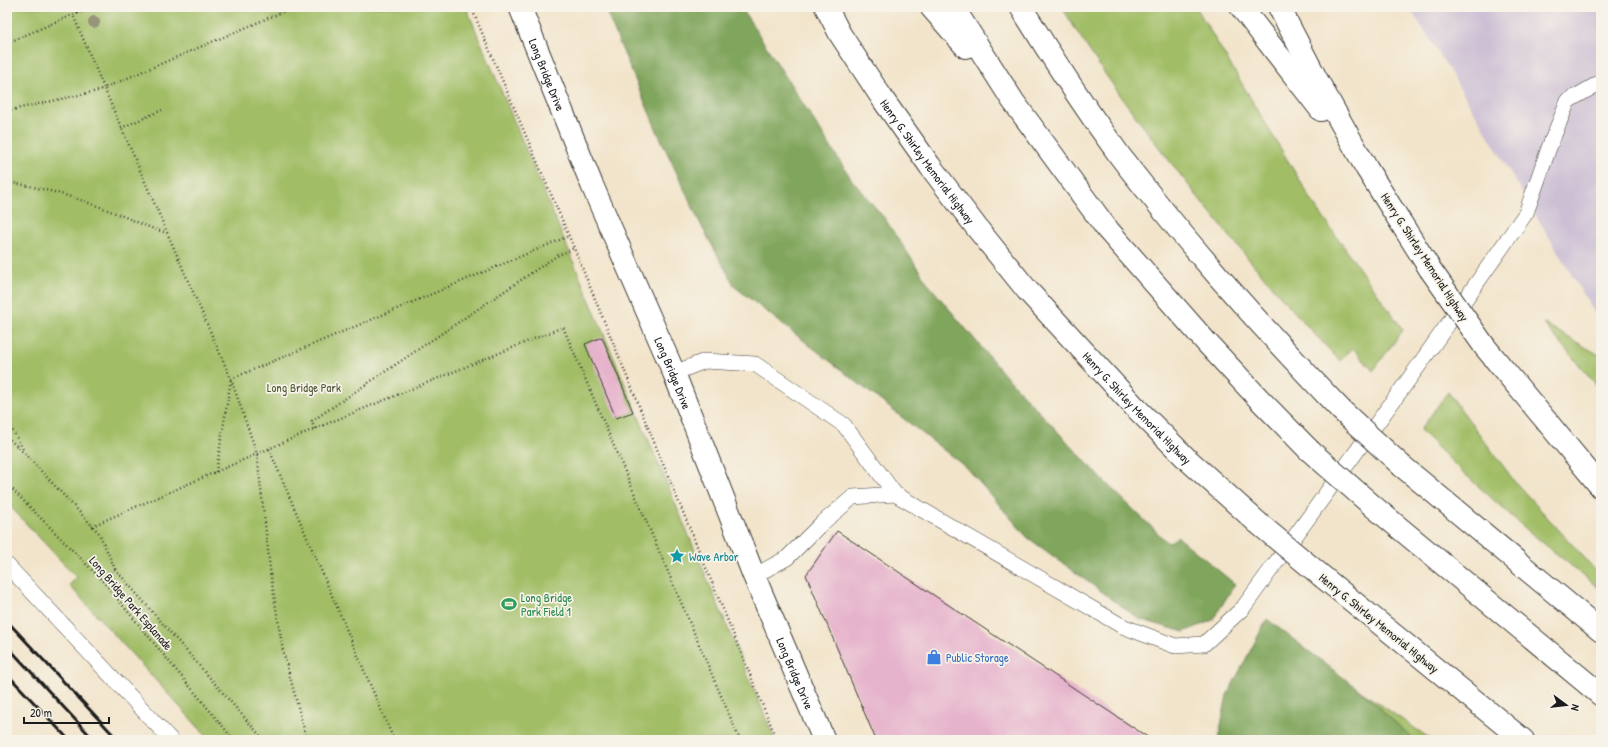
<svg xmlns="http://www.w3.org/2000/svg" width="1608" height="747" viewBox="0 0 1608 747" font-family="'Patrick Hand',sans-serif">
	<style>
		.industrial { fill: #ccbfd4 }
		.green { fill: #a1be66; stroke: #5e6d41 }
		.forest { fill: #80a55b; stroke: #4e603c }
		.building { fill: #e6b3cc }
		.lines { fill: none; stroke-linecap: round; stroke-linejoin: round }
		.lane-casing { stroke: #3c3a36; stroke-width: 16 }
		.secondary-casing { stroke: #3c3a36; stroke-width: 24 }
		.highway-casing { stroke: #3c3a36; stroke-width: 24 }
		.path { stroke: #3c3a36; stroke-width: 2.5; stroke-dasharray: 1 3; stroke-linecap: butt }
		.lane { stroke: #fff; stroke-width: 15 }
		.secondary { stroke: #fff; stroke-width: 22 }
		.highway { stroke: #fff; stroke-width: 22 }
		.rail { stroke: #1c1c1c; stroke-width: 3 }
		.highway-bridge-casing { stroke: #3c3a36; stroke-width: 24; stroke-linecap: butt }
		.highway-bridge { stroke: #fff; stroke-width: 22 }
		.tree { fill: #969579 }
		.labels { text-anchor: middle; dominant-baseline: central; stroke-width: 3.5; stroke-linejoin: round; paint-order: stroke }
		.street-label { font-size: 12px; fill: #1c1c1c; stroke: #f7f3e8 }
		.park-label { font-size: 12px; fill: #4b5536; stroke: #f7f3e8 }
		.culture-label { font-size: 12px; fill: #0d838f; stroke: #f7f3e8; text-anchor: start }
		.leisure-label { font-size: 12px; fill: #27864d; stroke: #f7f3e8; text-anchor: start }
		.shop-label { font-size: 12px; fill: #366cbe; stroke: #f7f3e8; text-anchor: start }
	</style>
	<rect width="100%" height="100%" fill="#f7f3e8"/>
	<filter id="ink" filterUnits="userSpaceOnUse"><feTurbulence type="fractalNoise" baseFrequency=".025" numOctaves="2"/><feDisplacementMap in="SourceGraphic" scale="8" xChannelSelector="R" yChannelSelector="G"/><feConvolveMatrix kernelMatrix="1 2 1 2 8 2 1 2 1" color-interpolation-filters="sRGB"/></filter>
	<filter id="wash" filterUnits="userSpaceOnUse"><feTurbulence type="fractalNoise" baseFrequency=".012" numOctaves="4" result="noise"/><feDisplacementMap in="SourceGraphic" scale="16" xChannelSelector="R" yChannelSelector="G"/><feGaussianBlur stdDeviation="0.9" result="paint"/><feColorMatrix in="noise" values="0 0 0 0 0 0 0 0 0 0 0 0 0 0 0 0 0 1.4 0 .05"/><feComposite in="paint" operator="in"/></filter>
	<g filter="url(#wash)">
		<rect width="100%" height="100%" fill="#f2e4ca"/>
		<!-- industrial -->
		<path class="industrial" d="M1409 7H1601V324L1440 55Z"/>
		<!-- green -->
		<path class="green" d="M7 7H466L775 740H210L69 585 77 578 7 503Z
			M1062 7H1196L1315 206 1403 330 1373 371 1353 348 1340 361C1285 304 1235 244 1186 182 1142 126 1098 68 1062 7Z
			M1543 323 1601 356V390Z
			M1448 392 1515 482 1601 576V590L1526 529 1458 468 1420 430Z
			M1362 692 1432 740H1414Z"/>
		<!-- forest -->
		<path class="forest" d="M604 7H741L852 180 885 219 929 285 1003 373 1102 479 1168 543 1178 537 1235 584 1213 620 1184 632 1139 619 1027 537 968 469 735 287 702 227 658 133Z
			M1267 619 1362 692 1414 740H1218L1227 695Z"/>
		<g id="blocks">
			<!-- building -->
			<path class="building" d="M602 337 633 412 616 418 585 344Z
				M837 531 1152 740H876L806 575Z"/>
		</g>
	</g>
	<g filter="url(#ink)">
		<use href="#blocks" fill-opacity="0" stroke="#3c3a36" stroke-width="1"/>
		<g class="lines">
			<!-- lane casing -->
			<g class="lane-casing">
				<path id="lane" d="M674 373 705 361 755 364 844 425 895 494 1122 626 1175 646 1204 644 1243 608 1417 368 1526 213 1550 145 1568 101 1601 82
					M7 565 171 740
					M754 576 787 558 820 525 853 497 895 494"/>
			</g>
			<!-- secondary casing -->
			<g class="secondary-casing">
				<g id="secondary">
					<path id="s1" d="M520 7 592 185 674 373 754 576 824 740"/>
				</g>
			</g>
			<!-- highway casing -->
			<g class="highway-casing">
				<g id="highway">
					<path id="s2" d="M826 7 840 34 884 101 930 166 977 228 1027 290 1134 406 1187 459 1258 523"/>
					<path d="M931 7 966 47"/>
					<path d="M953 7 1013 101 1107 229 1207 343 1260 400 1309 450"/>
					<path d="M1021 7C1052 58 1085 108 1120 156 1132 172 1145 188 1158 204 1215 276 1277 343 1341 410"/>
					<path d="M1241 7 1321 110"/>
					<path d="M1279 7 1317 80 1367 169 1430 269"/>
					<path d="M1485 347 1601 487"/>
					<path d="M1402 466 1601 631"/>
					<path d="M1374 507 1601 695"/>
					<path d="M1324 578 1523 740"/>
				</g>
			</g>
			<!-- path -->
			<path class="path" d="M75 7 77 13 79 12
				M294 7 104 88 231 379 569 236
				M471 7 574 248 777 740
				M83 10 90 7
				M7 43 77 13 103 7
				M7 111 97 91 104 88 73 15
				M121 128 162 110
				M7 182C40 187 79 198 110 211 129 218 148 228 167 233
				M231 379 257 454 271 577 283 651 307 740
				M7 420 24 451
				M314 429 312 421 555 257 574 248
				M7 437 26 455 99 533 115 569 102 579
				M269 449 394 740
				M216 472 231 379
				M7 484 101 579 234 740
				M92 526 314 429 563 327 740 740
				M115 569 264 740"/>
			<!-- lane -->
			<use href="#lane" class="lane"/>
			<!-- secondary -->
			<use href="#secondary" class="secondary"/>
			<!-- highway -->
			<use href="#highway" class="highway"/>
			<!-- rail -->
			<path class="rail" d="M7 621 118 740
				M7 646 94 740
				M7 674 69 740"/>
			<!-- highway-bridge casing -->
			<g class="highway-bridge-casing">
				<path id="highway-bridge" d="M1430 269 1485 347
					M1341 410 1402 466
					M1309 450 1374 507
					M1258 523 1324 578"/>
			</g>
			<!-- highway-bridge -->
			<use href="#highway-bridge" class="highway-bridge"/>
		</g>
		<!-- trees -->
		<circle class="tree" cx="94" cy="22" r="6"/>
	</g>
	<!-- icons -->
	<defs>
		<g id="sight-bare" transform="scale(1.2)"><path d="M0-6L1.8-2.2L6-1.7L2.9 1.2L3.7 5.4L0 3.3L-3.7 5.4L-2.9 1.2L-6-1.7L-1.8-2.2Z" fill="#0f9aa8" stroke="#f7f3e8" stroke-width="2.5" paint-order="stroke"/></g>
		<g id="stadium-bare" transform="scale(1.2)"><path d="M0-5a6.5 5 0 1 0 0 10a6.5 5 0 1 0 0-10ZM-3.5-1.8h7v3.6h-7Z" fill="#2e9e5b" stroke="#f7f3e8" stroke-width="2.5" paint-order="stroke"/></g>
		<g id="shop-bare" transform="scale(1.2)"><path d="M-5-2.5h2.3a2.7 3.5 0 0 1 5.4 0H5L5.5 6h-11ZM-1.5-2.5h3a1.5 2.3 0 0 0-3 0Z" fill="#3f7fe0" stroke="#f7f3e8" stroke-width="2.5" paint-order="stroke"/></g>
	</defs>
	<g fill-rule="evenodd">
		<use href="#sight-bare" x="677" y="556"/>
		<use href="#stadium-bare" x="509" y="604"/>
		<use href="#shop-bare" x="934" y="657"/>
	</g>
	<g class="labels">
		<!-- street labels -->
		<g class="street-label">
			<text stroke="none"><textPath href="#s1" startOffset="73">Long Bridge Drive</textPath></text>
			<text stroke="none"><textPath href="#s2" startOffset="185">Henry G. Shirley Memorial Highway</textPath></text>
			<text transform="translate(1425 257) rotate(57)">Henry G. Shirley Memorial Highway</text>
			<text stroke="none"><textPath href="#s1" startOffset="397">Long Bridge Drive</textPath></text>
			<text stroke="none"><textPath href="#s2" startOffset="509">Henry G. Shirley Memorial Highway</textPath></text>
			<text transform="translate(131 603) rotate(49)">Long Bridge Park Esplanade</text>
			<text transform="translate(1379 623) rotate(39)">Henry G. Shirley Memorial Highway</text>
			<text stroke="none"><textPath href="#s1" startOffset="721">Long Bridge Drive</textPath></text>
		</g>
		<!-- park labels -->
		<g class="park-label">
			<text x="304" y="387">Long Bridge Park</text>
		</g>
		<!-- culture labels -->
		<g class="culture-label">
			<text x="689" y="556">Wave Arbor</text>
		</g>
		<!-- leisure labels -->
		<g class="leisure-label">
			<text x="521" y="597">Long Bridge<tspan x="521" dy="14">Park Field 1</tspan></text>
		</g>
		<!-- shop labels -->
		<g class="shop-label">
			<text x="946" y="657">Public Storage</text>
		</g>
	</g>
	<!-- margin -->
	<rect width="1608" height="747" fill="none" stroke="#f7f3e8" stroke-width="24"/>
	<!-- north arrow -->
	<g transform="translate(1566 705) rotate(105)" stroke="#f7f3e8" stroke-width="3" paint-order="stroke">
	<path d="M0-3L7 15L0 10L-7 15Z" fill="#1c1c1c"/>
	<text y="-6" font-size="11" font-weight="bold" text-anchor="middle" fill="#1c1c1c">N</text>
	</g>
	<!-- scale -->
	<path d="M24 717v6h85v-6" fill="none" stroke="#1c1c1c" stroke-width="2"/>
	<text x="30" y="717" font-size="12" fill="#1c1c1c" stroke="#f7f3e8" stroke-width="3" paint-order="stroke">20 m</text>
</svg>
